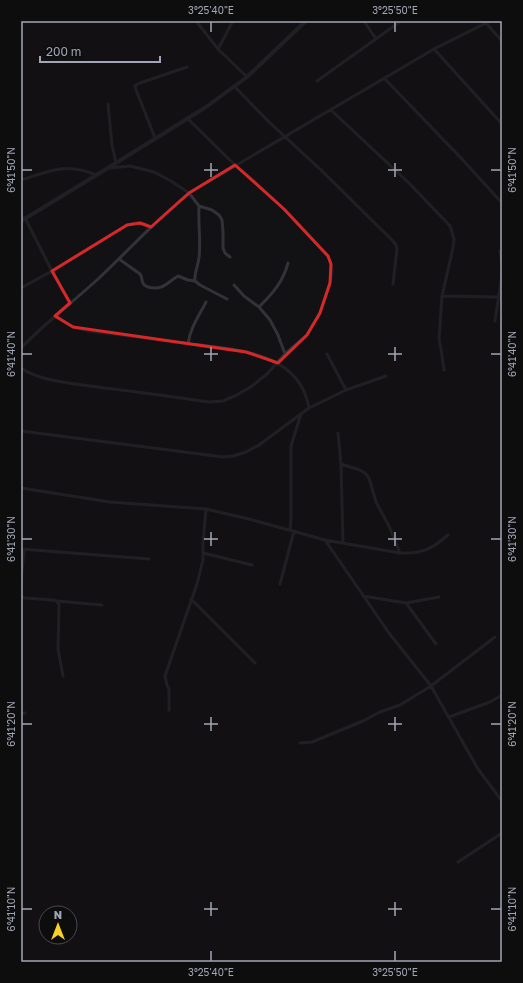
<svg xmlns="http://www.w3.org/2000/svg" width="523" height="983" viewBox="0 0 523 983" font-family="'Golos Text',sans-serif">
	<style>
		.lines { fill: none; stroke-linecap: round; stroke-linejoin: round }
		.minor { stroke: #323238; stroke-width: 3 }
		.tertiary { stroke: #323238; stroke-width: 4 }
		.marked { fill: none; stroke: #d62828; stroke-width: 3; stroke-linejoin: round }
		.ticks { fill: none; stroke: #a2a5b4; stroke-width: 1.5 }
		.neatline { fill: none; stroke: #a2a5b4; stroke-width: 1.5 }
		.ticks-label { font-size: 10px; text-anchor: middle; fill: #a2a5b4 }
	</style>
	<rect width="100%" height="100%" fill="#121113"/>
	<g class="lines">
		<!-- minor -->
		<path class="minor" d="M196 21 218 49
			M233 21 218 49 247 77
			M364 21 376 39
			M486 23 502 41
			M434 49 502 124
			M384 78 461 158 502 203
			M317 81 401 21
			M234 86 269 122 321 170 393 241 396 245 397 249 393 284
			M108 104 112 145 116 163
			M331 110 410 184 450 226 454 239 453 248 442 296 439 339 441 349 444 370
			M155 138 135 87 136 85 140 83 187 67
			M110 168 130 166 154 172 171 181 189 193 199 206 212 210 219 215 222 220 223 232V248L225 253 230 257
			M21 180C50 171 66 162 96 175
			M199 206C198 223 201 242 199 258 198 266 194 273 195 281L200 285 227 299
			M25 218 52 271 70 303
			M500 251 502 266
			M119 259 140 274C143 278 141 280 143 283 144 286 146 286 148 287 164 291 167 282 178 276L188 280 195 281
			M234 285 244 296 259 307 270 320 278 335 285 354
			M21 288 52 271 127 225C134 223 145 221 150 228
			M442 296 499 297
			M259 307C273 293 283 282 288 263
			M55 316 73 327 89 331 231 349C267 355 302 367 309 408
			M495 321 502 275
			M188 344C190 328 199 316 206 302
			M21 348C45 323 73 302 98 279 129 250 157 219 189 193L434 49 490 21
			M327 354 346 390
			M21 368C40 382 81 384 104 388 139 392 174 397 209 402L223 401 237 395 252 386 267 374 285 354 307 335 320 313 330 283 332 272 331 264 328 256 284 209 252 179 235 165 187 118
			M21 431 223 457 233 456 246 452 259 445 309 408 346 390 386 376
			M338 433 341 464 343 543
			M341 464 360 470 365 473 369 478 376 502 389 526 400 553
			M21 488 110 502 206 509 249 519 325 540 400 553C422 554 432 549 448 535
			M290 530 291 519V446L301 414
			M325 540 389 633 431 686 478 769 502 801
			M21 549 149 559
			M203 553 252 565
			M21 583 24 549
			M280 584 294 531
			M21 596V597L25 598 53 600 57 601 59 605 58 649 63 676
			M363 596 406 603 439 597
			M191 599 255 663
			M57 601 102 605
			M406 603 436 644
			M169 710V689L167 685 165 676 197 584 203 560V543L206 509
			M21 714 25 713
			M449 717 490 702 502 695
			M300 743 312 742 363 721 380 712 400 705 431 686 495 637
			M458 862 502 833"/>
		<!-- tertiary -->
		<path class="tertiary" d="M21 221 108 168 206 107 247 77 306 21"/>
	</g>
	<!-- marked area -->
	<path d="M0 0H523V983H0ZM235 165 284 209 328 256 331 264 330 283 320 313 307 335 278 363 246 352 73 327 55 316 70 303 52 271 127 225 140 223 151 227 189 193Z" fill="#121113" fill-opacity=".55" fill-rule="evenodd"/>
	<path class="marked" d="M235 165 284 209 328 256 331 264 330 283 320 313 307 335 278 363 246 352 73 327 55 316 70 303 52 271 127 225 140 223 151 227 189 193Z"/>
	<!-- ticks -->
	<path class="ticks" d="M211 22V32M395 22V32M211 163V177M395 163V177M22 170H32M204 170H218M388 170H402M491 170H501M211 347V361M395 347V361M22 354H32M204 354H218M388 354H402M491 354H501M211 532V546M395 532V546M22 539H32M204 539H218M388 539H402M491 539H501M211 717V731M395 717V731M22 724H32M204 724H218M388 724H402M491 724H501M211 902V916M395 902V916M22 909H32M204 909H218M388 909H402M491 909H501M211 951V961M395 951V961"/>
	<!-- border -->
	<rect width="523" height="983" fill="none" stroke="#0d0d0e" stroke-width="44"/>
	<!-- north arrow -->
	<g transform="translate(58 925)"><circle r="19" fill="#0d0d0e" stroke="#494a50"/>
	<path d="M0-3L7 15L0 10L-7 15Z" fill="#f9d024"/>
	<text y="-6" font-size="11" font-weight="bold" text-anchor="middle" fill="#a2a5b4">N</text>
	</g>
	<!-- scale -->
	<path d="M40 56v6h120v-6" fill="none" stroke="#a2a5b4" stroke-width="2"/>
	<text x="46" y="56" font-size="12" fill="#a2a5b4" stroke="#0d0d0e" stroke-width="3" paint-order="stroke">200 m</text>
	<rect x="22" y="22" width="479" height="939" class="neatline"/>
	<g class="ticks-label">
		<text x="211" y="14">3°25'40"E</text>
		<text x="395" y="14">3°25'50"E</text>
		<text transform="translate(11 170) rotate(-90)" y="4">6°41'50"N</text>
		<text transform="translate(512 170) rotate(-90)" y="4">6°41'50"N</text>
		<text transform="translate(11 354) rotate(-90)" y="4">6°41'40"N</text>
		<text transform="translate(512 354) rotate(-90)" y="4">6°41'40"N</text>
		<text transform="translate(11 539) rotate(-90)" y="4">6°41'30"N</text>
		<text transform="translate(512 539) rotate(-90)" y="4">6°41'30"N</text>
		<text transform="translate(11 724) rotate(-90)" y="4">6°41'20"N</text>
		<text transform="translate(512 724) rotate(-90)" y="4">6°41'20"N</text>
		<text transform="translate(11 909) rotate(-90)" y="4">6°41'10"N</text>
		<text transform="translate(512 909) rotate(-90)" y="4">6°41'10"N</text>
		<text x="211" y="976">3°25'40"E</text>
		<text x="395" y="976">3°25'50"E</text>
	</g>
</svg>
